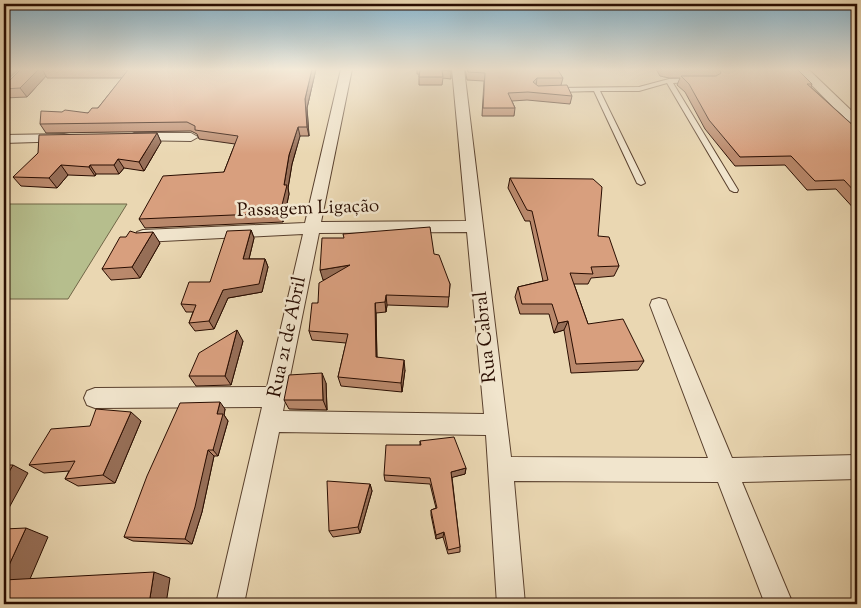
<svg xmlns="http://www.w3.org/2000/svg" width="861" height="608" viewBox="0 0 861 608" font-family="'Sorts Mill Goudy',serif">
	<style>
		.green { fill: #b6be8d; stroke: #706647 }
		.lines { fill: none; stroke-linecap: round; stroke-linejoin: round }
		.lane-casing { stroke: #59402d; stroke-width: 2 }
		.street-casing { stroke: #59402d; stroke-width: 2 }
		.lane { fill: #f1e5cd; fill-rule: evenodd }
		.street { fill: #f1e5cd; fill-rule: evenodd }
		.wall { fill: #ba896c; stroke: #290d01 }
		.shaded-wall { fill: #976f58; stroke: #290d01 }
		.building { fill: #d89f7e; stroke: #290d01 }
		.labels { text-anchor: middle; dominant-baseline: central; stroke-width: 5; stroke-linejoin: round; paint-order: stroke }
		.street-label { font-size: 19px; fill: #290d01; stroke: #f1e5cd }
	</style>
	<rect width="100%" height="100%" fill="#ead7b2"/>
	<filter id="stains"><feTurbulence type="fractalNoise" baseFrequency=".004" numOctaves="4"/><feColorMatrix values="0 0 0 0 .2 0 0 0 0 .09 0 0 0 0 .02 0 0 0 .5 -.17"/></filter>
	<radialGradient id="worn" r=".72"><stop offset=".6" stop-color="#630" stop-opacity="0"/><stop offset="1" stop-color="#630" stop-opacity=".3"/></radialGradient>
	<!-- green -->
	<path class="green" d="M4 204H127L68 299H4Z"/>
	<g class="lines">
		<!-- lane casing -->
		<g class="lane-casing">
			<path id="lane" d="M669 79 691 78 694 80 691 82 673 83 738 190 737 192H734L730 190 667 83 639 91H600L645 183 641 185 637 183 594 91 557 92 554 90 557 88 639 87Z"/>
		</g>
		<!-- street casing -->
		<g class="street-casing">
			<path id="street" d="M341 69H352L321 222 466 221 452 69H464L511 457 708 458 650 305 652 300 659 298 666 300 668 305 732 458 857 455V479L742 482 793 604H765L718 482 514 481 525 604H497L486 435 279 432 244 604H216L262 407 95 408 87 405 84 398 87 391 95 388 267 387 303 234 143 242 137 240 135 236 137 232 143 230 305 223ZM467 232 484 414 283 411 319 233Z
				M796 69H808L857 116V127L852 126Z
				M134 133H191L198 137 191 141 129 140 127 137Z
				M64 134 69 135 71 138 69 141 4 143V135Z"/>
		</g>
		<!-- lane -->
		<use href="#lane" class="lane"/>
		<!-- street -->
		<use href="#street" class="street"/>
	</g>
	<!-- wall -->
	<path class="wall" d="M21 69H316L307 108 309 136H300L292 164 288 188 289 194 283 222 145 228 139 219 224 172 235 144 199 139 197 134 191 131 46 133 40 124 88 113 98 108 122 78H47L46 76 27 97 4 98V86Z
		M417 69H451V79L443 78 442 85H419V74H417Z
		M465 69H551L563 78 561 85 572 96 570 104 527 100 512 101 515 108 514 116H482L484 81 467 80Z
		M656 69H797L812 84 811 87 857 129V212L836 189 807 190 785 165 735 166 705 129 685 92 677 85 680 78H669L660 76Z
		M157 133 161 142 144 171 124 168 119 174H96L95 176 68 175 57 188 21 186 13 177Z
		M510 178 598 236 619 266 614 276 591 278 588 284H574L588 324 644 361 638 370 571 373 564 330 554 333 549 314H520L515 297 518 287 543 281 530 221H525L508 188Z
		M251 230 254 238 249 259H265L268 267 262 292 228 298 214 329 195 331 189 323 193 312H186L181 304 210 282Z
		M126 237 160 243 140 278 111 280 102 269Z
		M434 254 450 284 448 307 387 305 386 312 376 313 377 357 405 370 402 392 341 386 338 377 346 343 312 340 309 331 318 303 324 280H323Z
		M243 341 231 385 196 386 189 376Z
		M326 383 327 410 289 409 284 400Z
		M225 409 224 415 228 421 218 456H214L202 512 192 544 133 541 124 537Z
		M141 421 115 483 78 486 65 479 69 471 44 473 29 465Z
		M420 441 466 468 465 474 452 477 460 547V552L448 554 443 537 436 539 431 515V510L436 508 430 484 385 481 384 475 420 445Z
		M370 484 372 491 360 533 333 537 329 531Z"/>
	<!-- shaded-wall -->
	<path class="shaded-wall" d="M4 69H19L4 83Z
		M39 69H52H42L46 76 27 97 20 88Z
		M312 69H316L307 108 309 136 307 127 305 99Z
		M537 78 536 86 533 82Z
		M298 127 300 136 292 164 288 188 289 194 283 222 280 213 284 185 289 155Z
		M157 133 161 142 144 171 139 162Z
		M118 159 124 168 119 174 114 165Z
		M61 165 68 175 57 188 49 178Z
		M90 165 96 174 95 176 89 167Z
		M251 230 254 238 247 267 243 259Z
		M153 232 160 243 140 278 132 267Z
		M265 259 268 267 262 292 228 298 214 329 209 321 223 290Z
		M350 265 352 275 323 280 320 270Z
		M386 295 387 305 386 312 385 302Z
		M375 303 376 313 377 366 376 357Z
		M568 321 564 330 554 333 558 323Z
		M237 330 243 341 231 385 225 376Z
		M404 360 405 370 402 392 401 383Z
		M322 373 326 383 327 410 323 400Z
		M220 402 225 409 224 415 228 421 218 456 213 450 217 414Z
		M131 412 141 421 115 483 103 475Z
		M208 450 214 456 202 512 192 544 185 539Z
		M13 465 28 473 4 517V480Z
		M466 468 465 474 450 478 451 472Z
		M370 484 372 491 360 533 358 527Z
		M26 528 48 537 27 586 4 581V576Z
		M444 532 443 537 436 539V535Z
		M154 572 170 578 166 604H149Z"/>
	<!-- building -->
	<path class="building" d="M21 69H39L20 88 4 89V86Z
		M42 69H312L305 99 307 127H298L289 155 284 185H287L280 213 139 219 163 176 224 172 238 136 195 130V126L187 122 40 124 41 111 62 112 65 110 88 113 92 108H98L128 70Z
		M420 69H451V71L442 70 443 77H419Z
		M467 69 558 70 563 78H537L533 82 538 86 567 85 572 96 528 92 508 93 515 108H483L485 73 468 72Z
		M717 69H797L812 84H807L857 129V194L844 180 815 181 791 156 740 157 709 120 689 84 681 76H716L721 73 720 71Z
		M157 133 139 162 118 159 114 165H90L89 167 61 165 49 178 13 177 38 153 39 135Z
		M510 178 593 179 602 187 598 236 609 237 619 266 591 267 593 274 570 273 588 324 623 319 644 361 576 364 568 321 558 323 552 304H522L518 287 548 280 532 211 527 210Z
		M430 227 434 254 439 255 450 284 449 297 386 295 385 302 375 303 376 357 404 360 401 383 338 377 348 334 309 331 312 303H318L319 283 350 265 320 270 322 238H344L343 234Z
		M251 230 243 259H265L259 284 223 290 209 321 189 323 196 305 181 304 189 282H210L227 231Z
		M130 231 136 233 153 232 132 267 102 269 120 237H126Z
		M237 330 225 376H189L199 353Z
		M322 373 323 400H284L289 375Z
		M220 402 217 414H223L213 450H208L195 507 185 539 124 537 147 476 180 403Z
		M96 409 131 412 103 475 65 479 75 461 29 465 51 429 90 426Z
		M454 437 466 468 451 472 460 547 448 550 444 532 436 535 431 510 437 508 430 478 384 475 386 445H421L420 441Z
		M4 465H13L4 480Z
		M327 481 370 484 358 527 329 531Z
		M26 528 4 576V529Z
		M154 572 149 604H4V580Z"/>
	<!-- sky -->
	<linearGradient id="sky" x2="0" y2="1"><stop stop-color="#88b6cf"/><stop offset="0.45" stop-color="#f6eddc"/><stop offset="1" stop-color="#f6eddc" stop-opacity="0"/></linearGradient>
	<rect width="861" height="154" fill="url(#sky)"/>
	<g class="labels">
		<!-- street labels -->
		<g class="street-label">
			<text transform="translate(308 209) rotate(-2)">Passagem Ligação</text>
			<text transform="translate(288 337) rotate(-78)">Rua 21 de Abril</text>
			<text transform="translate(486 337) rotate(-96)">Rua Cabral</text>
		</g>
	</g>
	<!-- margin -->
	<rect width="861" height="608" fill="none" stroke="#ead7b2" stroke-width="20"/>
	<rect x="5" y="5" width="851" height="598" fill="none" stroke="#290d01" stroke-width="2.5"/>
	<rect x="10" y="10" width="841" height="588" fill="none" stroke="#290d01"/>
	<rect width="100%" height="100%" filter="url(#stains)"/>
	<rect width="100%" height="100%" fill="url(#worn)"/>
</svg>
